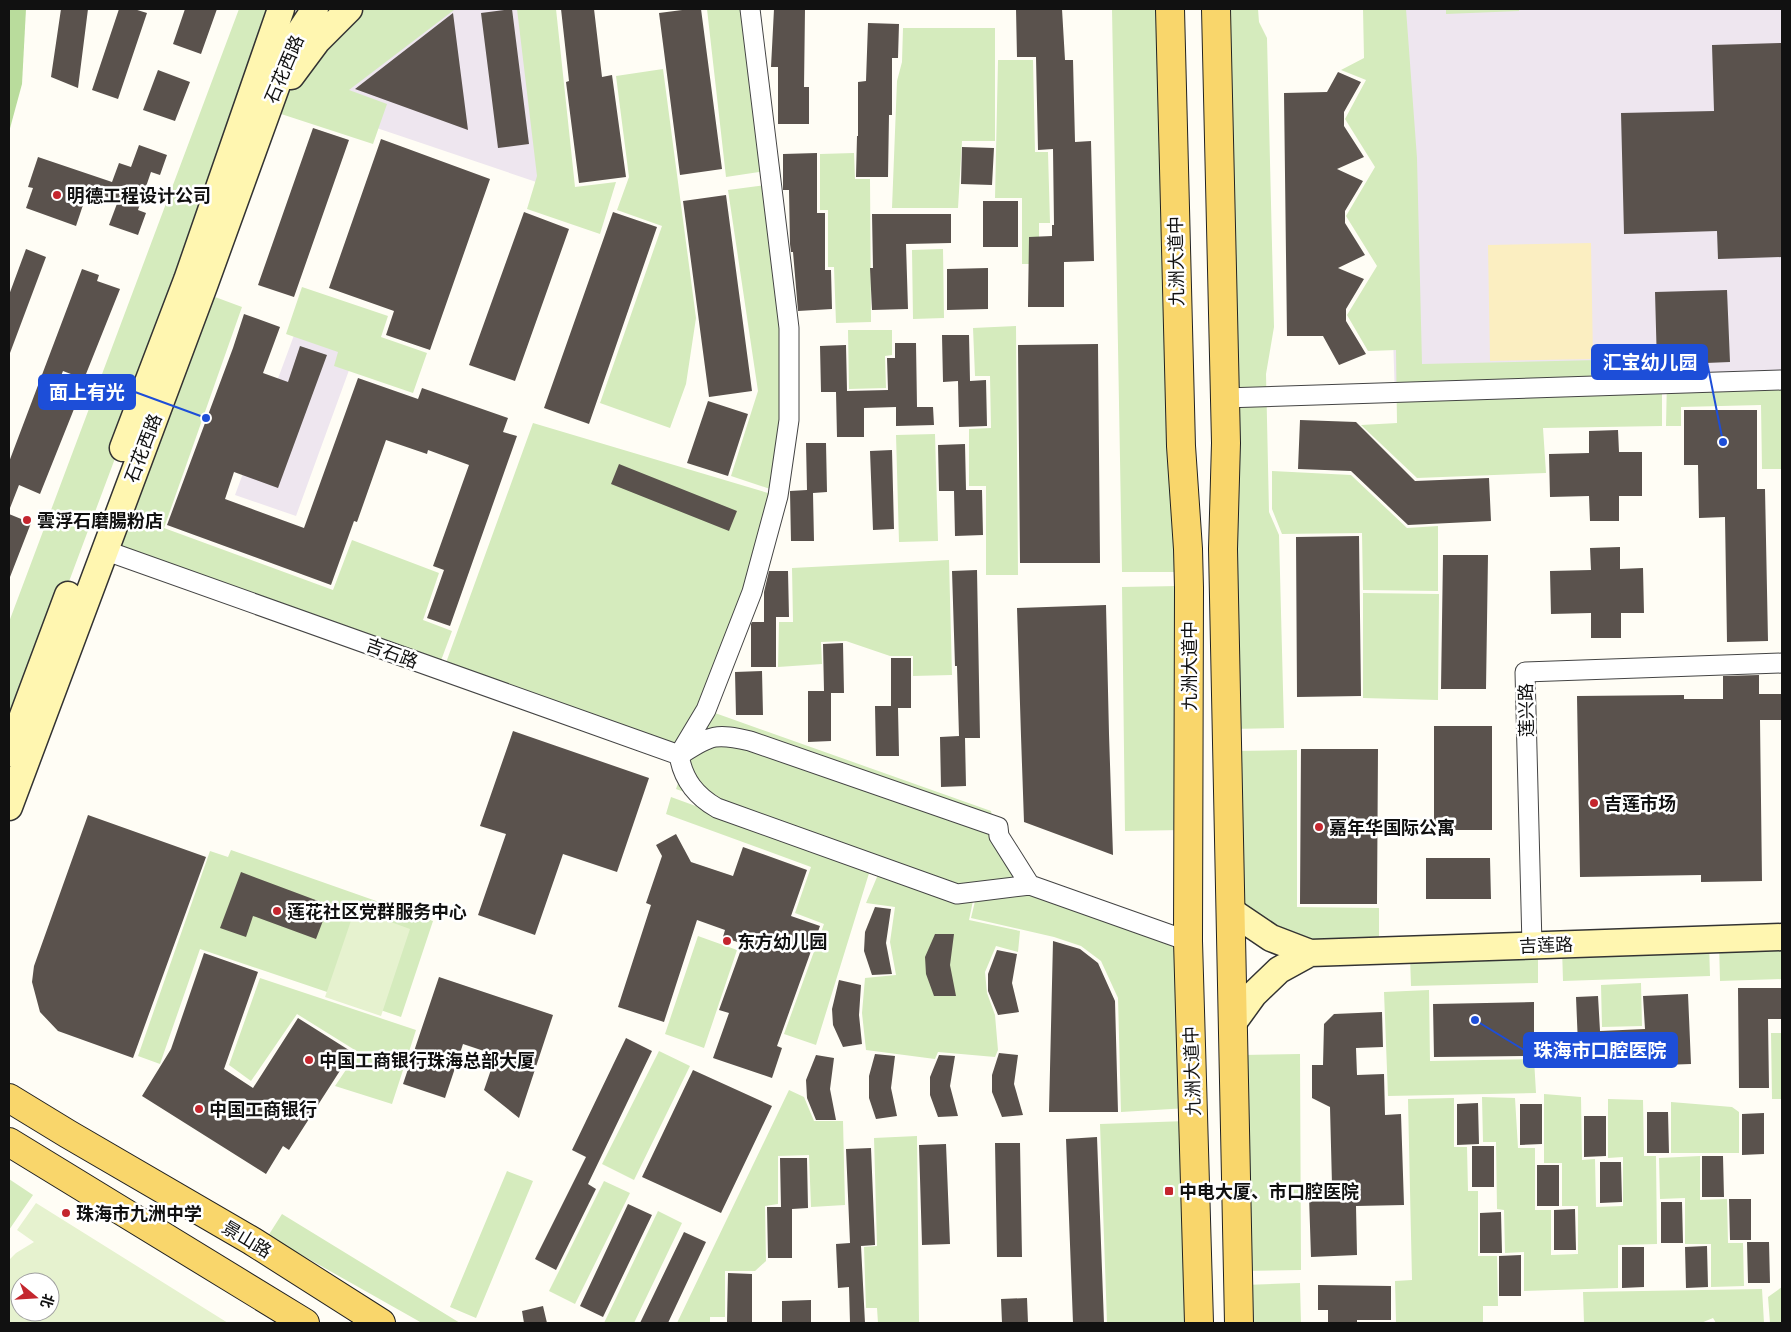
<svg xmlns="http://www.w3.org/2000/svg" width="1791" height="1332" viewBox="0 0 1791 1332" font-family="'Roboto Serif','Noto Sans SC',serif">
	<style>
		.industrial { fill: #eee6ef }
		.green { fill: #d5ebbd }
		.forest { fill: #b9dc9c }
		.sand { fill: #fbeec1 }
		.pitch { fill: #e6f2cf; fill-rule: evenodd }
		.building { fill: #5a524d }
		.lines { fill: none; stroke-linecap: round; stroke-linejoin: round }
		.street-casing { stroke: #444; stroke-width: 21 }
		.secondary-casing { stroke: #333; stroke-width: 29 }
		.primary-casing { stroke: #222; stroke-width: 30 }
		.street { stroke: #fff; stroke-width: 19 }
		.secondary { stroke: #fff6b0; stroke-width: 26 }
		.primary { stroke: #f9d66b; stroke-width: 28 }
		.poi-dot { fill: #c4262e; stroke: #fff; stroke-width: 2 }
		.labels { text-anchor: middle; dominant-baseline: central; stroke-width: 5; stroke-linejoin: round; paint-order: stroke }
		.street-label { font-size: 18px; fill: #111; stroke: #fff }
		.poi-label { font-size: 18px; font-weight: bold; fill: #111; stroke: #fff; text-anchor: start }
		.leader { fill: none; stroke: #1d4ed8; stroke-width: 2 }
		.callout-dot { fill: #1d4ed8; stroke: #fff; stroke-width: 2 }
		.callout { fill: #1d4ed8; stroke: #1d4ed8; stroke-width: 2 }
		.callout-label { font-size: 19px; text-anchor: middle; font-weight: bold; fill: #fff }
	</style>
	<rect width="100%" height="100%" fill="#fffdf5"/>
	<!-- industrial -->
	<path class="industrial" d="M349 9H537L560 190 279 95Z
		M1382 9H1782V383L1395 397Z
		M300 319 360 340 296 516 235 495Z"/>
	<!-- green -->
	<path class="green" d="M239 9H283L9 742V622Z
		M357 9H460L454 10 349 90 387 104 373 144 275 112 299 75Z
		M517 9H556L575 187 616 182 600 234 527 209 537 176Z
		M707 9H745L766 171 726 177Z
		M1112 9H1170L1180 572H1122Z
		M1210 9H1258L1259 22 1267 38 1274 327 1266 374 1269 512 1279 535 1284 728 1228 729Z
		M1363 9H1406L1417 158 1422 364 1598 360 1662 377V426L1543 428 1546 473 1417 478 1361 425 1397 423 1396 350 1368 351 1347 315 1377 266 1346 216 1375 167 1345 119 1366 80 1341 70 1364 58Z
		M1446 9H1519V11L1446 14Z
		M903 28H995V141H962L958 208H892L897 81 902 62Z
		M998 60H1033L1035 152H1048L1050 223H1039V264H1022V198H995Z
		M663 69 696 318 686 384 670 428 600 403 662 226 617 210 629 177 616 76Z
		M854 153 855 179H870L871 322 836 323 834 267H828V210H820V154Z
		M765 185 786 327 784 420 773 490 731 476 758 391 728 190Z
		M943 249 944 318 913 319 912 250Z
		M302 287 388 316 381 337 427 353 413 393 334 366 338 352 286 334Z
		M207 294 242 307 164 528 333 590 352 540 439 573 423 620 452 631 439 666 111 547Z
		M1016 326 1018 575H986V486H969V429L991 428 990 376H975L973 328Z
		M848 330H892V355L885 356 886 388 849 389Z
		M1782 375V469H1762L1761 405 1681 407V426H1666L1667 378Z
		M533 423 778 496 752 592 680 755 443 671Z
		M935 434 938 541 899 542 896 435Z
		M1272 471 1351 475 1407 528 1438 526V591L1363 590 1362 533 1282 534 1272 509Z
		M949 560 952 675 913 676V656H890L846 641 821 642 822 664 778 667 779 622H793L792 568Z
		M1179 586 1182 830 1125 831 1122 587Z
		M1363 593 1439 594 1438 700 1363 698Z
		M715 713 991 811 996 838 1021 881 956 889 676 789 687 757Z
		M1297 750V907L1379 908V947L1311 948 1234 906 1233 751Z
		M671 797 870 870 816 1045 784 1034 824 924 795 913 811 867 666 814Z
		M231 850 433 921 401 1017 200 949 160 1064 138 1056 210 851 228 857Z
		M880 870 974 896 969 920 1020 931 1018 952 996 946 985 972 987 993 995 1015 998 1050 995 1057 938 1052 935 1059 866 1050 862 1013 865 978 896 975 890 942 895 907 866 903Z
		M1028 889 1183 945 1188 1108 1121 1112 1118 998 1101 961 1081 946 1054 937 971 918 976 897Z
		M698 936 737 950 704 1048 665 1034Z
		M1782 940V979L1720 981 1719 942Z
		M1709 943 1710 976 1563 981 1562 948Z
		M1538 953V983L1411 986 1410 956Z
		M260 978 416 1030 392 1104 335 1086 358 1052 297 1014 251 1081 229 1065Z
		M1641 983 1642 1026 1602 1027 1601 985Z
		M1429 990 1430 1061 1534 1059 1536 1093 1388 1096 1384 992Z
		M1771 1033H1782V1099H1772Z
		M659 1051 690 1066 634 1180 602 1164Z
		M1300 1054 1301 1270 1242 1271 1241 1055Z
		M789 1090 804 1097 814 1121H843L845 1205 811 1207 809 1155 778 1156V1204L765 1206 766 1261 755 1271H725V1317H710V1323H677Z
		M1544 1094 1581 1097 1582 1160 1595 1159 1596 1207 1623 1206V1157L1608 1158V1099L1643 1100 1644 1156H1656L1657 1244 1618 1245V1288L1524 1291V1252L1505 1253 1504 1210 1497 1209 1496 1142H1483L1482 1097 1515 1098 1518 1148H1535V1210H1551V1255L1578 1254V1206H1562V1163H1544Z
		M1454 1098V1147H1467L1468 1191H1478V1256H1497L1498 1306H1483V1323H1361L1396 1322 1395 1281 1412 1280 1408 1099Z
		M1671 1102 1732 1107 1739 1112V1153H1671Z
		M1187 1121 1194 1323H1107L1100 1124Z
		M917 1136 919 1323H878L877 1308H866L864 1247 877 1246 874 1138Z
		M1700 1156V1200L1727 1199 1728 1243H1743L1744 1286 1711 1287V1244H1685V1198L1660 1199 1659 1158Z
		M507 1171 533 1181 476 1318 450 1307Z
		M9 1179 33 1195 9 1230Z
		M604 1181 630 1193 575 1304 549 1291Z
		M658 1211 682 1223 634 1323H604Z
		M282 1214 460 1323H422L268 1236Z
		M1300 1283 1301 1323H1245L1244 1285Z
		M1782 1287V1323H1770L1768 1297Z
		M1762 1289 1764 1323H1716L1713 1318 1701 1323H1584L1583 1292Z"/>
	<!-- forest -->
	<path class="forest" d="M9 9H26L22 84 9 132Z"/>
	<!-- sand -->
	<path class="sand" d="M1591 243 1593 359 1490 361 1488 245Z"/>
	<!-- pitch -->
	<path class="pitch" d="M355 909 410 929 381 1016 325 997Z
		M36 1203 228 1323H9V1260L16 1253 34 1242 17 1230ZM20 1282H50V1312H20Z"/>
	<!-- building -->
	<path class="building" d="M61 9H88L78 88 51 77Z
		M119 9H134L147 13 118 99 92 90Z
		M185 9H217L201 54 173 44Z
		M512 9 529 144 498 148 481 13Z
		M561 9H594L602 77 612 75 626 177 579 183 566 82 569 81Z
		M690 9H701L722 169 680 175 659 13Z
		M774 9H805L804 87H809V124H778V67H771Z
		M1016 9H1062L1065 60H1073L1075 142 1091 141 1094 261 1064 262V307H1028L1029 237 1052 236V225H1054L1053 149 1038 150 1036 57H1017Z
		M453 13 468 130 355 89Z
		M868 23 899 24 898 58H892V115H889L888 177H856L857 136H858V82L866 81Z
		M1782 43V257L1718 259 1717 231 1624 234 1621 113 1714 111 1712 45Z
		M158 70 190 82 175 121 143 110Z
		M1338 72 1361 82 1344 112V126L1364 157 1337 169 1363 181 1345 211V223L1365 255 1338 268 1364 279 1346 309V321L1366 354 1339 365 1323 336H1287L1284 93 1327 92Z
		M313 128 349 140 294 297 258 285Z
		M381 139 490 179 430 350 386 335 394 311 329 288Z
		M139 145 167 155 160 175 151 172 138 210 146 213 138 235 109 225 118 201 88 190 76 226 26 208 33 188 28 187 38 157 112 182 119 163 131 167Z
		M962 147 994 148 992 185 961 184Z
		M817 153V213H825V270H831L832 309 798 311 793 252H791L790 244 789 190H783V154Z
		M726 195 752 391 709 397 683 201Z
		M983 201H1018V247H983Z
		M524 212 569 229 515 381 469 365Z
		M613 212 657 227 589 424 544 408Z
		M872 214H951V243L906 244 908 309 872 310 870 268H873Z
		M26 249 46 257 10 353H9V295Z
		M988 268V309L947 310V269Z
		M82 269 99 275 97 281 120 289 84 379 63 371 53 396 76 404 40 494 19 485 10 508H9V462Z
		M1727 290 1730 362 1657 365 1655 292Z
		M244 314 280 327 263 373 288 382 300 346 327 355 278 488 234 472 225 499 304 528 358 378 418 399 422 388 508 418 503 432 517 436 450 626 427 618 444 570 433 566 469 465 428 450 427 454 386 440 357 522 354 521 331 585 167 525 233 348Z
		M942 335H969L970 381 986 380 987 426 959 427 958 381 943 382Z
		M895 343H916L917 407H933L934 425 896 426V407L864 408V437H837L836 392H821L820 346 846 345 847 391 888 390 887 358H895Z
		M1098 344 1100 563H1020L1018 345Z
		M708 401 748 414 728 476 687 463Z
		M1684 410H1757V489H1765L1768 641 1727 642 1725 517 1699 518 1698 465H1684Z
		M1300 420 1356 422 1415 481 1489 478 1491 521 1408 525 1351 471 1298 469Z
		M1618 430 1619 452H1642V496H1619V521H1590L1589 496 1550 497 1549 454 1589 453V431Z
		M806 443H826L827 492 813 493 814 541H791L790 491 807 490Z
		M965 444 966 490H982L983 535 955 536 954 491H939L938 445Z
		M892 450 894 529 873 530 870 451Z
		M619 464 737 511 729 531 611 484Z
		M9 514 31 523 10 577H9Z
		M1359 536 1361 696 1297 697 1296 537Z
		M1620 547V569L1643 568 1644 613H1621V638H1591V613L1551 614 1550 571 1591 570 1590 548Z
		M1443 555H1488L1486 689H1441Z
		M977 570 980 738H965L966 786 941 787 940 737 959 736 957 666H955L952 571Z
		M769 571H788L789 617H776V667H751V624L752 622H764V592Z
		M1106 605 1109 734 1113 855 1024 822 1021 736 1017 608Z
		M843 643 844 693H831V741L808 742V691H824L823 644Z
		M891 658H911V708H898L899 756H876L875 706H891Z
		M762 671 763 715H736L735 672Z
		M1759 675V694H1782V720H1760L1762 881 1701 882V875L1580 877 1577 696 1684 695V699H1723V676Z
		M1434 726H1492V830H1434Z
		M513 731 649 778 617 872 563 854 535 935 478 915 506 834 480 826Z
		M1301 749H1378L1377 904H1300Z
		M88 815 206 857 133 1058 58 1031 40 1012 32 982 34 966Z
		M676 834 691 862 733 876 743 847 807 870 791 916 820 926 777 1046 782 1048 772 1078 713 1058 729 1013 719 1010 743 944 723 937 725 930 697 920 664 1022 618 1007 651 905 646 903 662 856 656 845Z
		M1426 858H1490L1491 899H1426Z
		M241 872 329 905 316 939 253 916 246 937 220 928Z
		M875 907 891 909 886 943 892 974 872 975 864 951 865 932Z
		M935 934H954L950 965 956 996H934L926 974 925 957Z
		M1053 941 1080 949 1098 963 1115 1001 1118 1112H1049Z
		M997 950 1017 954 1012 983 1019 1012 998 1015 988 991V974Z
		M204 953 258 972 224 1069 253 1088 298 1018 352 1052 289 1150 283 1146 266 1174 142 1096 171 1049Z
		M439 977 553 1015 519 1118 484 1090 496 1055 463 1044 445 1098 403 1084Z
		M839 980 861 985 859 1015 862 1044 843 1047 833 1025 832 1009Z
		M1738 988H1782V1019H1768L1769 1088H1739Z
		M1688 994 1691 1064 1579 1068 1576 997 1598 996 1600 1031 1645 1029 1643 996Z
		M1534 1002V1056L1434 1057 1433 1004Z
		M1382 1012 1383 1047 1356 1048 1357 1075 1384 1074 1385 1115 1401 1114 1404 1205 1356 1206 1357 1255 1311 1257 1309 1196H1317V1186L1332 1185 1330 1107 1312 1098V1065H1323L1324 1024 1334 1014Z
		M626 1038 652 1051 588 1184 596 1189 556 1270 535 1259 586 1157 572 1150Z
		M999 1053 1018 1055 1014 1084 1023 1115 1002 1117 992 1092V1075Z
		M875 1054 895 1056 891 1088 897 1116 876 1119 869 1098V1076Z
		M816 1055 834 1058 830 1089 836 1120H816L807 1098 806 1080Z
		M939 1055 955 1056 950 1086 958 1116 938 1117 930 1095V1077Z
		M693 1070 772 1106 721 1213 642 1177Z
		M1478 1103 1479 1144 1457 1145V1104Z
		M1520 1104H1542V1144L1520 1145Z
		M1647 1112H1668L1669 1153H1647Z
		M1764 1113V1154L1742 1155V1114Z
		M1584 1116H1606V1156L1584 1157Z
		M1097 1137 1104 1323H1073L1066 1139Z
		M995 1143H1020L1022 1257H997Z
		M946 1144 950 1244 922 1245 919 1145Z
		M1472 1146H1494V1187H1472Z
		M871 1148 875 1245 861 1246 865 1323H850L849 1287 838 1288 836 1244 850 1243 846 1149Z
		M1702 1156H1723L1724 1197H1702Z
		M780 1158H807L808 1208 792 1209V1258H768L767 1207H781Z
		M1600 1162H1621L1622 1202 1600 1203Z
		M1537 1165H1559V1206H1537Z
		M1729 1199H1751V1240H1730Z
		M1661 1202H1682L1683 1243H1661Z
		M628 1204 652 1215 603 1317 580 1306Z
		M1575 1209 1576 1250H1554V1210Z
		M1501 1212 1502 1253H1480V1213Z
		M684 1232 706 1242 668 1323H640Z
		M1747 1242H1769L1770 1283H1748Z
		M1707 1246 1708 1287 1686 1288 1685 1247Z
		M1622 1247H1644V1287L1622 1288Z
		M1521 1255V1296H1499V1256Z
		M728 1273 752 1274V1322H727Z
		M1318 1285 1391 1286V1320H1357V1323H1328V1310H1318Z
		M1027 1298 1028 1323H1002L1001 1299Z
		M811 1300V1323H782V1301Z
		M543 1306 547 1323H524L522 1311Z"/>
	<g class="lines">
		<!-- street casing -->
		<g class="street-casing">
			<path id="street" d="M750 9 789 328V420L778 496 752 592 706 710 679 755C683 780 696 796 717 808L957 894 1030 885 1188 941
				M1224 398 1782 380
				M104 550 679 755
				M683 753C711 735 716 733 750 741L998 827 999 836 1030 885
				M1532 945 1525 672 1782 663"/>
		</g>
		<!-- secondary casing -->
		<g class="secondary-casing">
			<path id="secondary" d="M291 76 317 41 349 9
				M123 448 187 280 281 9
				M9 753 68 595
				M9 807 204 286 280 76 301 30 315 9
				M1231 911 1271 938 1310 953 1782 937
				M1233 1023 1254 994 1279 970 1310 953"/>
		</g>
		<!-- primary casing -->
		<g class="primary-casing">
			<path id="primary" d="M1170 9 1181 446 1188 549 1189 588 1188 941 1199 1323
				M1216 9 1226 443 1223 549 1239 1323
				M9 1098 68 1134 252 1241 381 1323
				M9 1142 305 1323"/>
		</g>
		<!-- street -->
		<use href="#street" class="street"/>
		<!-- secondary -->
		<use href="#secondary" class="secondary"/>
		<!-- primary -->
		<use href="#primary" class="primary"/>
	</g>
	<!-- markers -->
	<g class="poi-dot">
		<circle cx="57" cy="195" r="5"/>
		<circle cx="27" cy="520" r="5"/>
		<circle cx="1594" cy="803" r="5"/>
		<circle cx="1319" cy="827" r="5"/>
		<circle cx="277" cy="911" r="5"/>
		<circle cx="727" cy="941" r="5"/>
		<circle cx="309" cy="1060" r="5"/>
		<circle cx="199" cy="1109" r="5"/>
		<rect x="1164" y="1186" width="10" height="10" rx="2.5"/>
		<circle cx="66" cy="1213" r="5"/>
	</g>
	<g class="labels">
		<!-- street labels -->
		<g class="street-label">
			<text transform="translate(284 69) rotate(-67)">石花西路</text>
			<text transform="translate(1176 261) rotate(-91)">九洲大道中</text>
			<text transform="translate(143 448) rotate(-69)">石花西路</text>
			<text transform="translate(392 653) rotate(20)">吉石路</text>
			<text transform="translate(1189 666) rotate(-90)">九洲大道中</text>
			<text transform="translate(1526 710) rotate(-91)">莲兴路</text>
			<text transform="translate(1546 945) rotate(-2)">吉莲路</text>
			<text transform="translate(1192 1071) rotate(-92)">九洲大道中</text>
			<text transform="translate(247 1239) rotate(31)">景山路</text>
		</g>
		<!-- poi labels -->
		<g class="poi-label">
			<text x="67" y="195">明德工程设计公司</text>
			<text x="37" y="520">雲浮石磨腸粉店</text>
			<text x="1604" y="803">吉莲市场</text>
			<text x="1329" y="827">嘉年华国际公寓</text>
			<text x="287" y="911">莲花社区党群服务中心</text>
			<text x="737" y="941">东方幼儿园</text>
			<text x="319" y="1060">中国工商银行珠海总部大厦</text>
			<text x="209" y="1109">中国工商银行</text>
			<text x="1179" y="1191">中电大厦、市口腔医院</text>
			<text x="76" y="1213">珠海市九洲中学</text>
		</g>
	</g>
	<!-- callouts -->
	<path class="leader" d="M1723 442L1707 362M206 418L135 392M1475 1020L1524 1050"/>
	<g class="callout-dot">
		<circle cx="1723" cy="442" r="5"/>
		<circle cx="206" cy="418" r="5"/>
		<circle cx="1475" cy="1020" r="5"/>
	</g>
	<g class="callout">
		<rect x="1592" y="345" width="115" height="34" rx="5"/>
		<rect x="39" y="375" width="96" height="34" rx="5"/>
		<rect x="1524" y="1033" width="153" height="34" rx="5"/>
	</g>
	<g class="callout-label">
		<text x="1650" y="369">汇宝幼儿园</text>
		<text x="87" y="399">面上有光</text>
		<text x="1600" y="1057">珠海市口腔医院</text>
	</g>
	<!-- border -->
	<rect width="1791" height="1332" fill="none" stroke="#111111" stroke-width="20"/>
	<!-- north arrow -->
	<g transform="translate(35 1297) rotate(108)"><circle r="24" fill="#ffffff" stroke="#a0a0a0"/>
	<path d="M0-4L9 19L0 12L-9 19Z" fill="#c4262e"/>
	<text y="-8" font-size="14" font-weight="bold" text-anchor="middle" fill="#111111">北</text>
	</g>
</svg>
